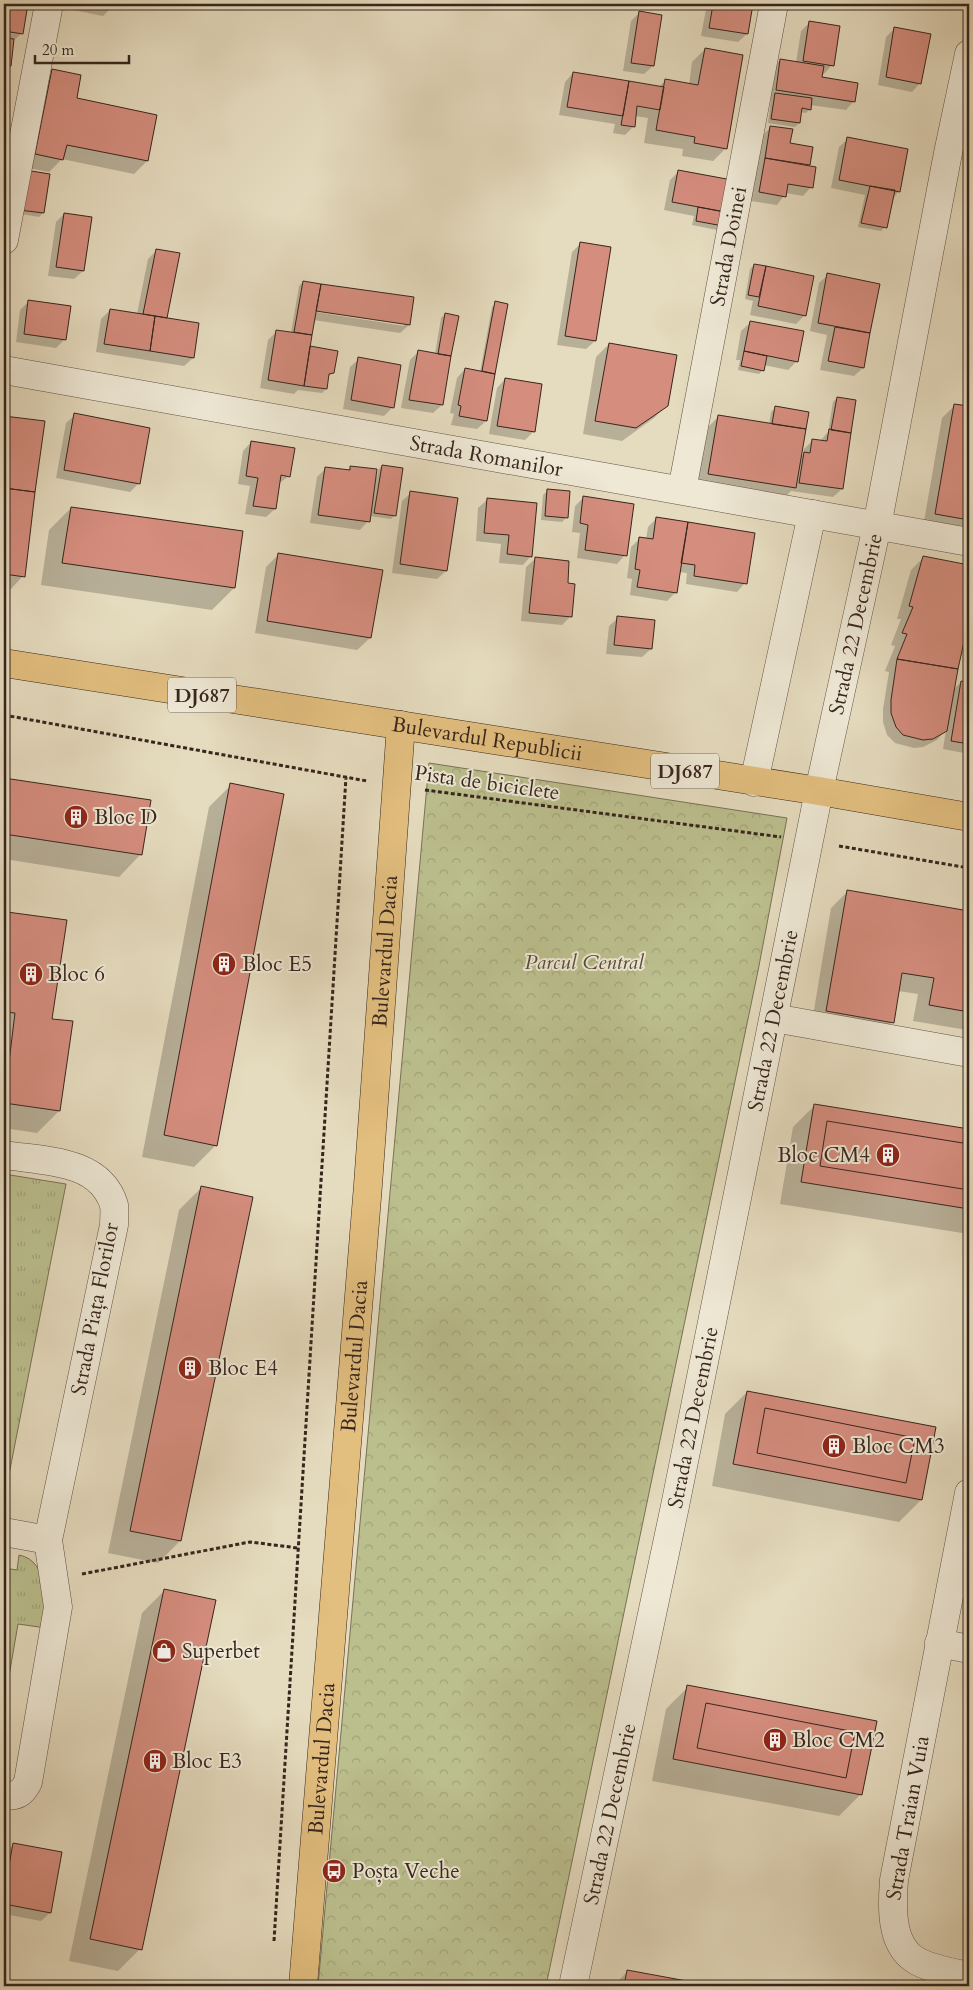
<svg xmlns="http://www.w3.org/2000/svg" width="973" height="1990" viewBox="0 0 973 1990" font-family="Cardo,serif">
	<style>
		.grass { fill: url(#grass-tufts); stroke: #797255 }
		.park { fill: url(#park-crowns); stroke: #797255 }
		.shadow { fill: #0003; fill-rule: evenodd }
		.building { fill: #d58d7e; stroke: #37251d }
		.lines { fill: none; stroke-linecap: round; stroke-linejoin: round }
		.minor-casing { stroke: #625245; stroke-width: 29 }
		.major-casing { stroke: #37251d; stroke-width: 29 }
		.path { stroke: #37251d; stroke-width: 3; stroke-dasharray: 4 2.5; stroke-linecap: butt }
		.minor { stroke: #eee8d5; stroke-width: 28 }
		.major { stroke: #e2be7f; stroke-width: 28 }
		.labels { text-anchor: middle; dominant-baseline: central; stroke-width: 4; stroke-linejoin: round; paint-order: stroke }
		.shield { fill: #eee8d5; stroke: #6e6054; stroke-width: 1 }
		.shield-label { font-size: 20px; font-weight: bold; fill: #37251d }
		.street-label { font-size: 21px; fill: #37251d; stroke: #eee8d5 }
		.poi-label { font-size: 21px; fill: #37251d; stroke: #eee8d5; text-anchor: start }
		.park-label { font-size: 21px; font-style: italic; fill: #584b39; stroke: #eee8d5 }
	</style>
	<defs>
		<pattern id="grass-tufts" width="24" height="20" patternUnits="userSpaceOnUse" patternTransform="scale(1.25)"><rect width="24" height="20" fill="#bbbe8d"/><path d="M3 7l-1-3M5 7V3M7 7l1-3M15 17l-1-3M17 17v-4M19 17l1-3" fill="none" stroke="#a1a379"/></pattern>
		<pattern id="park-crowns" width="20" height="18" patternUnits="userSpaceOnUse" patternTransform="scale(1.25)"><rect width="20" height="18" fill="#bbbe8d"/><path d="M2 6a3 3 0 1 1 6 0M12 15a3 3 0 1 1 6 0" fill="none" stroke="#a1a379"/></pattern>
	</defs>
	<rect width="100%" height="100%" fill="#e5dbbe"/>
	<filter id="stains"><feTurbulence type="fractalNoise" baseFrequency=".004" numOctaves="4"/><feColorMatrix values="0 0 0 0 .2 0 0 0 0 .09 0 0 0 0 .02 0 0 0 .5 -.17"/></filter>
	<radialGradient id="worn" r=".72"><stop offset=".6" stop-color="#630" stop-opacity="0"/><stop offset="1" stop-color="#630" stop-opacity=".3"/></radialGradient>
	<!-- grass -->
	<path class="grass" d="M4 1174 66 1184 4 1500Z
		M19 1555C50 1561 45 1604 46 1628L18 1624 4 1705V1568L17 1570Z"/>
	<!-- park -->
	<path class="park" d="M429 763 787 818 758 971 546 1986H318Z"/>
	<!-- shadow -->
	<path class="shadow" d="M4 4H27L21 34 12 42 10 66 4 72Z
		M54 4H112V7L103 16 53 6Z
		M707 4H752L747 34 738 42 701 36Z
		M640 12 653 66 644 74 623 71 631 21Z
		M810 22 832 65 824 74H822L821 78 854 101 846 110 810 105V109L806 113 801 112 799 123 795 127 768 123 771 99 768 98 772 69 780 60 796 63 801 31Z
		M895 28 920 83 912 92 878 85 886 37Z
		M705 49 725 149 713 161 682 156 683 149 644 143 648 118 635 116 633 127 625 135 613 133 615 124 559 115 565 82 573 73 658 88 666 80 689 85 692 62Z
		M53 71 75 99 147 161 134 174 62 159 49 172 23 167 40 84Z
		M771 127 789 144 811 148 808 166 811 187 803 196 786 193 777 205 751 201 762 136Z
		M848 139 899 191 892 199 885 227 881 231 858 227 865 195 831 188 839 147Z
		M679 171 730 181 717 230 692 225 694 216 664 210 670 180Z
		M22 175 43 213 39 217 16 213Z
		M64 214 83 271 74 279 48 276 56 222Z
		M581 243 595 341 586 349 557 345 572 252Z
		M157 250 166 319 193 358 184 366 96 352 101 319 110 310 137 314 148 259Z
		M754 265 812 277 805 315 796 324 750 315 753 301 745 299 750 269Z
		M828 275 878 285 863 368 854 376 820 370 827 335 810 331 819 283Z
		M303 282 409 325 400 333 313 320 308 350 333 372 328 377 326 389 322 393 298 390 294 394 260 388 268 340 277 331 291 333 299 286ZM310 309 404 323V326L310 311Z
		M969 293V309L966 308Z
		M29 301 65 339 56 348 16 342 20 310Z
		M496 303 507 305 486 421 477 429 451 425 454 414 450 413 457 378 465 369 480 372 492 307Z
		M445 314 442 405 433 413 401 408 410 360 418 352 435 354 441 318Z
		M750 323 797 361 788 370 764 365 763 370 759 374 738 370 740 360H736L741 331Z
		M609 344 667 405 654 418 622 441 583 434 596 357Z
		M359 359 393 407 384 416 343 409 350 367Z
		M505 379 534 431 525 440 489 434 497 388Z
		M837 398 842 489 833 497 791 491 782 500 696 486 705 430 718 417 769 425 771 412 775 408 800 458 803 454 804 449 813 440 820 441 828 432 833 402Z
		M955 405 969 408V535L923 527 942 418Z
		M75 415 139 483 130 492 56 478 66 423Z
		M4 417 44 422 23 576 11 589 4 588Z
		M251 442 289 476 278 484 275 509 266 517 245 514 250 486 238 484 243 451Z
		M382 466 395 515 391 519 369 516 368 521 360 530 310 523 317 477 326 468 347 471 351 467 377 477 378 470Z
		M547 491 566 518 562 522 541 520 543 495Z
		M411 493 446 571 437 579 392 573 402 501Z
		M584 497 625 555 617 564 577 558 580 533 572 532 575 506Z
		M487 500 531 556 523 565 499 563 501 544 476 541 478 508Z
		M71 508 234 588 212 610 41 585 49 530Z
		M656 519 745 583 737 592 686 584 687 573 679 572 676 592 667 601 630 595 632 579 627 578 631 547 640 538 646 539 648 527Z
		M279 554 370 638 357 650 255 633 266 567Z
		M924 557 969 567V613L953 690 961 682 969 684V754L943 749 946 730 937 740 923 747 914 748 895 743 887 735 883 722V709L889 672 885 671 895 646 891 645 901 619H897L911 570Z
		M535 559 566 584 571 616 562 625 521 621 526 567Z
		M618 618 651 649 642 657 606 654 609 626Z
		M4 779 149 801 141 854 119 877 4 859Z
		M231 785 216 1145 194 1167 142 1157 209 807Z
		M848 891 969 913V1028L967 1030 913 1021 918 994 898 991 892 1022 876 1039 811 1028 831 908Z
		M8 913 59 1111 37 1133 4 1128V917Z
		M815 1105 969 1130V1226L962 1233 780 1204 793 1127Z
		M201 1188 251 1198 180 1541 158 1563 108 1553 179 1210Z
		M747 1392 921 1500 899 1522 712 1486 725 1414Z
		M164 1591 140 1949 118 1971 69 1961 142 1613Z
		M688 1687 861 1794 839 1816 652 1781 666 1709Z
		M14 1844 50 1913 41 1921 4 1914V1861L5 1853Z
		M628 1971 708 1986H613Z"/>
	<!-- building -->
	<path class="building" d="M4 4H28L23 34 4 31Z
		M91 4H114L113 8Z
		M713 4H753L748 34 709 28Z
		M639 11 662 15 654 66 631 63Z
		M809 21 840 26 834 66 803 61Z
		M894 27 931 34 921 84 886 77Z
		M4 38 14 39 11 66 4 65Z
		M705 48 743 55 727 149 694 143 695 137 656 130 665 79 698 85Z
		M780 59 824 66 822 77 858 83 855 102 776 90Z
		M52 69 81 75 77 98 157 115 148 161 67 145 63 160 35 154Z
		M573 72 629 81 623 116 567 107Z
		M629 81 664 87 660 110 637 106 635 127 621 125Z
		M775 93 812 98 811 110 802 108 800 123 771 119Z
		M770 126 793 129 790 143 813 147 810 165 765 158Z
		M847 137 908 149 900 192 839 180Z
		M765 158 816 167 813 188 788 184 786 197 759 192Z
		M25 170 50 174 44 213 19 210Z
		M678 170 732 180 725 212 672 202Z
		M870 186 895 190 887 228 861 223Z
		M698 207 725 212 723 226 696 221Z
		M64 213 92 217 84 271 56 267Z
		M580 242 611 247 596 341 565 336Z
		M156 249 180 253 167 318 143 314Z
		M754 264 766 266 759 297 748 295Z
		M766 266 814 276 806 316 758 306Z
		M827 273 880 284 870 333 818 323Z
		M303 281 321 284 312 335 294 332Z
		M321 284 414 297 410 325 316 311Z
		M28 300 71 306 66 340 24 334Z
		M495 301 508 304 495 374 482 371Z
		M110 309 155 316 150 351 104 344Z
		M445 313 459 316 451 356 438 354Z
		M155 316 199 323 194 358 150 351Z
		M750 321 804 331 798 362 744 351Z
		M835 327 870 333 864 368 828 361Z
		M276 330 312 335 304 386 268 380Z
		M609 343 677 355 668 406 636 428 595 421Z
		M310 346 338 351 334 373 329 374 327 389 304 386Z
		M418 350 451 356 443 405 409 400Z
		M744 351 767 356 764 371 741 366Z
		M358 357 401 365 394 408 351 400Z
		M465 368 495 374 487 421 459 416 461 406 458 405Z
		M505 378 542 384 535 432 497 426Z
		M837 397 856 400 851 433 831 430Z
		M954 404 969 406V520L935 514Z
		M775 406 809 412 806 429 772 424Z
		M74 413 150 428 140 484 64 470Z
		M718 415 806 429 796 488 708 474Z
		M4 416 45 421 35 492 4 488Z
		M829 429 851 433 843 489 799 483 804 452 810 453 812 439 827 441Z
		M251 441 295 448 290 477 281 475 276 509 253 506 258 478 246 476Z
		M382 465 403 468 396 516 374 513Z
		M350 466 377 469 370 522 318 515 325 467 350 470Z
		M4 488 35 492 25 577 4 574Z
		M547 489 570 491 568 518 545 516Z
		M410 491 458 498 447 571 400 564Z
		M583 496 634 504 627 556 585 550 588 525 580 523Z
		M487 498 537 503 532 557 507 554 509 535 484 533Z
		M71 507 243 531 235 588 62 563Z
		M656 517 688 522 677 593 637 587 640 570 635 569 639 537 653 539Z
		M688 522 755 533 747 584 694 576 695 565 681 563Z
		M278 553 383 570 371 638 267 621Z
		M923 556 969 565V619L958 669 897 659 907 634 902 633 913 607 909 606Z
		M535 557 569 561 568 583 575 584 572 617 529 613Z
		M617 616 655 620 652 649 614 645Z
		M897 659 958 669 947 731 933 739 923 740 903 735 896 727 891 713V700Z
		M961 681 969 683V744L951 741Z
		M4 778 151 800 142 855 4 834Z
		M230 783 284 794 217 1146 164 1135Z
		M847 890 969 911V1012L929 1005 934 978 902 973 894 1023 826 1011Z
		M7 912 67 920 52 1019 73 1021 60 1111 4 1103 15 1013 4 1012V937Z
		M814 1104 969 1129V1209L801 1182Z
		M827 1121 969 1144V1190L820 1166Z
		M201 1186 253 1197 181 1541 130 1531Z
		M747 1391 936 1427 922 1500 733 1464Z
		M765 1408 915 1438 906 1483 757 1453Z
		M164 1589 216 1600 142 1950 90 1939Z
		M687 1685 877 1721 862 1795 673 1759Z
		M706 1703 855 1732 846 1778 697 1748Z
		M13 1843 62 1852 51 1913 4 1904V1894Z
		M627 1970 714 1986H624Z"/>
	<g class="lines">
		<!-- minor casing -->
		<g class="minor-casing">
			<g id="minor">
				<path d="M4 240 49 4"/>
				<path id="s1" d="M4 370 969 542"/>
				<path id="s2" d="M682 490 774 4"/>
				<path d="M754 782 812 514"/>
				<path d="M774 1018 969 1053"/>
				<path d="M4 1155C43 1161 100 1159 114 1205 115 1211 114 1219 114 1225L48 1540 58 1607 28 1782C22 1794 17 1796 4 1796"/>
				<path d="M969 1493 894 1880C892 1905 890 1943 914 1959 926 1968 955 1973 969 1976"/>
				<path d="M4 1532 48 1540"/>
				<path d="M939 1643 969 1649"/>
				<path id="s3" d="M573 1986 675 1506 819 791 877 526 948 153 969 54"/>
			</g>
		</g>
		<!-- major casing -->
		<g class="major-casing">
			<g id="major">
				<path id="s4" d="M4 663 819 791 969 817"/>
				<path id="s5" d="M303 1986 368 1185 401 725"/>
			</g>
		</g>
		<!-- path -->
		<path class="path" d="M4 715 367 781
			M425 790 781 837
			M839 846 969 868
			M82 1574 250 1542 298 1548
			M274 1941 346 777"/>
		<!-- minor -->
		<use href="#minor" class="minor"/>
		<!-- major -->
		<use href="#major" class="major"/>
	</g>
	<!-- icons -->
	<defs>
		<g id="building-disc" transform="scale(1.25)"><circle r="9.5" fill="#8f2418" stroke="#eee8d5"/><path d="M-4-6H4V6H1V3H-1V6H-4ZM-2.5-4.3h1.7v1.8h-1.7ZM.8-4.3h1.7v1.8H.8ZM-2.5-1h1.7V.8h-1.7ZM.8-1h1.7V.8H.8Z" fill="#fff"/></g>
		<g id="shop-disc" transform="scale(1.25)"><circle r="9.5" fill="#8f2418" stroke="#eee8d5"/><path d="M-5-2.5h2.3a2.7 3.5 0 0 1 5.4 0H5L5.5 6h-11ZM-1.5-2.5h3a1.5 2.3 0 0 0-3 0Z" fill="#fff"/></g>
		<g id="bus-disc" transform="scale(1.25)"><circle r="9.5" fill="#8f2418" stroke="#eee8d5"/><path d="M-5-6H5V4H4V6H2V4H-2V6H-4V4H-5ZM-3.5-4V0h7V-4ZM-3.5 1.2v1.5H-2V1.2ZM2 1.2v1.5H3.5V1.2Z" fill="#fff"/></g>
	</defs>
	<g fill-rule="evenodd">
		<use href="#building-disc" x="76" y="817"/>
		<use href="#building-disc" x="224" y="964"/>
		<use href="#building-disc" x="31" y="974"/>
		<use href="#building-disc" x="888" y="1155"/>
		<use href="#building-disc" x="190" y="1368"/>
		<use href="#building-disc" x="834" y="1446"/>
		<use href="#shop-disc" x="164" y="1651"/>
		<use href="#building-disc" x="775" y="1740"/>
		<use href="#building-disc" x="155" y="1761"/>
		<use href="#bus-disc" x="334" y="1871"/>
	</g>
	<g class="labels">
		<!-- shield labels -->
		<g class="shield">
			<rect x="168" y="677.5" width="68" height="35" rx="4"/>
			<rect x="651" y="753.5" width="68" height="35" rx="4"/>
		</g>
		<g class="shield-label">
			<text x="202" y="695">DJ687</text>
			<text x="685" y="771">DJ687</text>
		</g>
		<!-- street labels -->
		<g class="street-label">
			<text stroke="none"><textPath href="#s2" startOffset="248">Strada Doinei</textPath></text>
			<text stroke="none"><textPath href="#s1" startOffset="490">Strada Romanilor</textPath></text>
			<text stroke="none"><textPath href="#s3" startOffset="1391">Strada 22 Decembrie</textPath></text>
			<text stroke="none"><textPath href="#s4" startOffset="489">Bulevardul Republicii</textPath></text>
			<text transform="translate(487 783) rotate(8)">Pista de biciclete</text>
			<text stroke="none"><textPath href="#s5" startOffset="1038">Bulevardul Dacia</textPath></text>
			<text stroke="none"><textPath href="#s3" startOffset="986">Strada 22 Decembrie</textPath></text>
			<text transform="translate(95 1309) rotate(-79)">Strada Piața Florilor</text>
			<text stroke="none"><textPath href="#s5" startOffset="632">Bulevardul Dacia</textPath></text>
			<text stroke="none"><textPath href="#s3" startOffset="581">Strada 22 Decembrie</textPath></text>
			<text stroke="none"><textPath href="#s5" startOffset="228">Bulevardul Dacia</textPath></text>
			<text stroke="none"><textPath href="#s3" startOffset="176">Strada 22 Decembrie</textPath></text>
			<text transform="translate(908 1818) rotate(-80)">Strada Traian Vuia</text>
		</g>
		<!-- poi labels -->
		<g class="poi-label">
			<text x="94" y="817">Bloc D</text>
			<text x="242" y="964">Bloc E5</text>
			<text x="48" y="974">Bloc 6</text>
			<text x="870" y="1155" text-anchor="end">Bloc CM4</text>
			<text x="208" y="1368">Bloc E4</text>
			<text x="852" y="1446">Bloc CM3</text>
			<text x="182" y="1651">Superbet</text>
			<text x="792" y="1740">Bloc CM2</text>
			<text x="172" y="1761">Bloc E3</text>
			<text x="352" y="1871">Poșta Veche</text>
		</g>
		<!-- park labels -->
		<g class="park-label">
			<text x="584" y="962">Parcul Central</text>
		</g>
	</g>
	<!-- margin -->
	<rect width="973" height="1990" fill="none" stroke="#e5dbbe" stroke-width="20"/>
	<rect x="5" y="5" width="963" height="1980" fill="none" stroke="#37251d" stroke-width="2.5"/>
	<rect x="10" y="10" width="953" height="1970" fill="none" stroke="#37251d"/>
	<!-- scale -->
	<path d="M35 55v8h94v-8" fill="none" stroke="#37251d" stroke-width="2.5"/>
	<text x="42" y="55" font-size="15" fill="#37251d" stroke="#eee8d5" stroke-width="4" paint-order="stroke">20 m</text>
	<rect width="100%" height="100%" filter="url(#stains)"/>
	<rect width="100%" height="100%" fill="url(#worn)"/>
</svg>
